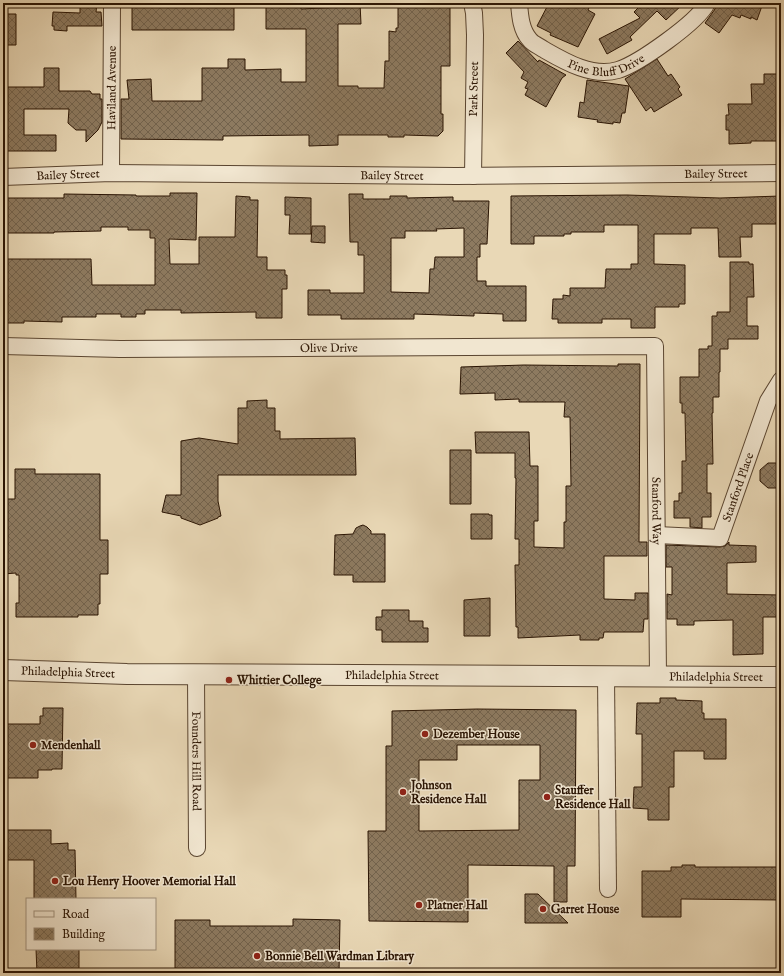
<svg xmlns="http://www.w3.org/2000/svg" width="784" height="976" viewBox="0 0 784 976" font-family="'IM FELL English',serif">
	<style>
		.building { fill: url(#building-cross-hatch); stroke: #2a1403; fill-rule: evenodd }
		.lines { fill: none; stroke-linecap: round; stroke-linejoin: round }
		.minor-casing { stroke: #5a4530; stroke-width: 18 }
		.tertiary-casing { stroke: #5a4530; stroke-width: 22 }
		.minor { stroke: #f1e6d0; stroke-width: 16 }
		.tertiary { stroke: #f1e6d0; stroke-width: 20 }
		.poi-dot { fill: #8f2418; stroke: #f1e6d0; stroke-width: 1.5 }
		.labels { text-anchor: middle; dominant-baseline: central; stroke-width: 3; stroke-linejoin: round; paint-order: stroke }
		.street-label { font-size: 12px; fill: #2a1403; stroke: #f1e6d0 }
		.poi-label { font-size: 12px; font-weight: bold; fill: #2a1403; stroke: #f1e6d0; text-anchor: start }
	</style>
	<defs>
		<pattern id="building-cross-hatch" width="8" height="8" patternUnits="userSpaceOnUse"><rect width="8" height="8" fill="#8d7a60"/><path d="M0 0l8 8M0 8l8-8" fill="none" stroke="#73634d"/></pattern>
	</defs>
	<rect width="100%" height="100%" fill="#e9d8b6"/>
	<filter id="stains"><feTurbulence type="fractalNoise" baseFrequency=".005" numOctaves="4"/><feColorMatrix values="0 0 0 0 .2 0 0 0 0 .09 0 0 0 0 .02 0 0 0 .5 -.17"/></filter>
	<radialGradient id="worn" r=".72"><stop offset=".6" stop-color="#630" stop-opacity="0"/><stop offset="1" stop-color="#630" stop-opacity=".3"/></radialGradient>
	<!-- building -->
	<path class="building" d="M80 3H97L96 12H101L102 26H67V31L54 30V26H52L53 12 80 13Z
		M132 3H177V5L234 4V30H132Z
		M266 3H301V9L343 7V3H360L361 24H338V86H358V88H384L385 61H389V31L396 32V28H398V3H414V5H450V66H441V114H443V131L438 136 404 135V137H388V135H338V145L309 146V135L223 136V140L121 139V99H129L127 80 151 79 152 101H202V68H228V59H245V70L281 69V82H306V29H266Z
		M549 3H591L588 10 595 14 578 47 550 35 551 33 537 26Z
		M643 3H684L666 20 657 11 630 37 632 40 607 54 599 39 640 18 634 12Z
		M716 3H763L757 20 751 17V19L741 15 740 18 732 15 719 33 705 23 715 9Z
		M3 14H16V45H3Z
		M518 41 538 62 539 60 566 75 562 78 546 107 525 95 528 89 525 88 528 82 521 78 524 72 506 53Z
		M657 59 668 76 671 74 680 87 678 89 682 95 654 112 651 107 646 111 625 79Z
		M44 68H59V91H90L92 94H100V99H102V122L98 130 86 142V130H76L68 123 69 109H24V135H56V151H3V87H44Z
		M764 74H781V141H751V143L729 144V130H726V115H729L728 104H752L751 84H764Z
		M587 80 629 86 625 113H622L620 123 613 122V124L597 122 598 120 578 117 580 102 584 103Z
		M170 193H197L196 240 169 239 170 264H199V237H235L236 196 250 197V200H258L257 257H267V270H285V275H287V289H282V318H256V312L181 313V310H145V314H136V317H121V314H96V317H62V322L24 321V323H3V259H91L92 285H155V238H150V230H128V227H101V231L54 232V233H3V198H64V194L136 195V196H170Z
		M349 194H363V199H390V196H407V198L453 197V201H489L487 244H480V257H477V281H486V286H526V321H503V314L474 313V316L414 314V319H341V315H308V290H330V293H364V255H358V242H350ZM464 228V257H435L434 269H430L429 293 391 292V238H405V231H437L436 229Z
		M627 195 720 198 781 196V222H776V224H752V237H740L741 257H719L718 228H691V234H654V264L685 265V304H679V307H655V328H631V319H602V323H558V319H552L553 299H563V295L570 296V288H605L606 269H631V264H638V225H604V232H571V234H564V236H534V244H511V196Z
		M285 197 311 198V234H289L290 215H285Z
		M312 226H325V243L311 242Z
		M730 262H749V264H753L754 297H747V326H758V339H728V349H720V372H719V397H713V413H712L713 464H707V493H711V517H702V528L690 527V518H674V501H679V493H682V461H686L685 413H682V403H680V377H699V349H708V346H712V316H717V312H730Z
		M618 364H640L639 542H647V556H604V599L635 600V593H648V619H644L643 632H604L603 638H599V640H580V635L518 638V627H516L515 565H519V539H515L516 478H515V453H476L475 432H529L530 466H538V521H534V547L564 548V522H566V486H571L570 417H564L565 402H519V399L495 400V393L460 394 461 367 524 365 618 366Z
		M267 400V408H275V431H280V439L355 438 356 475H218V501L221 516 218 517V518L200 525 181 518V516L162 512 166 495H181V441L199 438 238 444V408H247V401Z
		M450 450H471V504H450Z
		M768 463H781V488H768L760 481V470Z
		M15 469H35V474H100V540H108V574H100V604H98V615H78V617H16V603H19V575H16V573L3 574V499H15Z
		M471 514H489V515H492V539H471Z
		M363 525 367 527 371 531V534H385V582H353V575H334L335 535 353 534 356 528 360 526Z
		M729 542V545L756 546V562L727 563V594L781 595V617H763V654H761L733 655V620L694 621V625H677V619H667V594L672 595V567H666V545L720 547 725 546Z
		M490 598V636H464V600Z
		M382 610H409V621H423V628H428V642H382V630H376V617H382Z
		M660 698H676V700L702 701V713H704V719H726V759H704V751H674V787H669V820H648V809L633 808 634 787H642V734H636L637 703H660Z
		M43 708H63L62 769H52V770H38V778H3V724H40V716H43Z
		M477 709 576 710 575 866H567V902H554V866L468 865V922L369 921 368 831H386V746H392V711ZM457 745H540V780H519V830L419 831V760H457Z
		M3 830H51V844L68 843V850H75L76 899H34V860H3Z
		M682 865H695V867H781V900L681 899V917H642V871H671V867H682Z
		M525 894H538L568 923H525Z
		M293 919 340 920 339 973H175V920H210V926H293Z
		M36 949H79V973H37Z"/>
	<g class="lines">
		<!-- minor casing -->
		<g class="minor-casing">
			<g id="minor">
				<path d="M472 3 474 13 475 35 473 176"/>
				<path id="s1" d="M519 3C520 16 521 30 530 40 533 44 539 46 543 49 564 61 592 78 618 70 638 64 698 22 707 3"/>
				<path id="s2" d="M111 173 112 3"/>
				<path id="s3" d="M3 177 111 173 456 176 781 173"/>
				<path id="s4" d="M3 346 120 349 655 346 658 677"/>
				<path id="s5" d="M657 535 720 538 768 401 781 380"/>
				<path id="s6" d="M196 674 197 848"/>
				<path d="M606 676 608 889"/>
			</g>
		</g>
		<!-- tertiary casing -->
		<g class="tertiary-casing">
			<g id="tertiary">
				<path id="s7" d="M3 670 127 674 781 677"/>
			</g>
		</g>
		<!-- minor -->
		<use href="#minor" class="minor"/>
		<!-- tertiary -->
		<use href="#tertiary" class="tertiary"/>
	</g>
	<!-- markers -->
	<g class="poi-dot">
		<circle cx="229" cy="680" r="4"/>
		<circle cx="425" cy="734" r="4"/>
		<circle cx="33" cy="745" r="4"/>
		<circle cx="403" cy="792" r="4"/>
		<circle cx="547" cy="797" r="4"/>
		<circle cx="55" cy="881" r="4"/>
		<circle cx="419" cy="905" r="4"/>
		<circle cx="543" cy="909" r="4"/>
		<circle cx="257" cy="956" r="4"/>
	</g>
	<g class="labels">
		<!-- street labels -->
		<g class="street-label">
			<text stroke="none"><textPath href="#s1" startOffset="124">Pine Bluff Drive</textPath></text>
			<text stroke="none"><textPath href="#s2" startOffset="85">Haviland Avenue</textPath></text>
			<text transform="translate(474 89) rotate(-89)">Park Street</text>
			<text stroke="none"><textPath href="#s3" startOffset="65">Bailey Street</textPath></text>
			<text stroke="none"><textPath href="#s3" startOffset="713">Bailey Street</textPath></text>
			<text stroke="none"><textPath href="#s3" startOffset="389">Bailey Street</textPath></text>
			<text stroke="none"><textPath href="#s4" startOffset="326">Olive Drive</textPath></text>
			<text stroke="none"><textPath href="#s5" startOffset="117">Stanford Place</textPath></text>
			<text stroke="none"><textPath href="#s4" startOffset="817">Stanford Way</textPath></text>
			<text stroke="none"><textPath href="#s7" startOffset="65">Philadelphia Street</textPath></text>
			<text stroke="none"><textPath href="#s7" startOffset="389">Philadelphia Street</textPath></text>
			<text stroke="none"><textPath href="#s7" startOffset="713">Philadelphia Street</textPath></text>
			<text stroke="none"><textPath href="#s6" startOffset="87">Founders Hill Road</textPath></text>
		</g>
		<!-- poi labels -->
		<g class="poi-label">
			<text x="237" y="680">Whittier College</text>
			<text x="433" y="734">Dezember House</text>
			<text x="41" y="745">Mendenhall</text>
			<text x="411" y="785">Johnson<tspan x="411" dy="14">Residence Hall</tspan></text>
			<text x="555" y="790">Stauffer<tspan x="555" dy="14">Residence Hall</tspan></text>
			<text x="63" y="881">Lou Henry Hoover Memorial Hall</text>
			<text x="427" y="905">Platner Hall</text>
			<text x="551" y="909">Garret House</text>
			<text x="265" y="956">Bonnie Bell Wardman Library</text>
		</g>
	</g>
	<!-- margin -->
	<rect width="784" height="976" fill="none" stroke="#e9d8b6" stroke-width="16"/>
	<rect x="4" y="4" width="776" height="968" fill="none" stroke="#2a1403" stroke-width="2"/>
	<rect x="8" y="8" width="768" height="960" fill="none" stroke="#2a1403"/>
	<!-- legend -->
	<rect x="26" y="898" width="130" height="52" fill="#f1e6d0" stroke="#a1927e"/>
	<rect x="34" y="911" width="20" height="6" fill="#f1e6d0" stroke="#a1927e"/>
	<text x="62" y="918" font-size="12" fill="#2a1403">Road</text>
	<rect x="34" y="928" width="20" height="12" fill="url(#building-cross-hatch)" stroke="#a1927e"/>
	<text x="62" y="938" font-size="12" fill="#2a1403">Building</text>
	<rect width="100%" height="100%" filter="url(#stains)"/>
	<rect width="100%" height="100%" fill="url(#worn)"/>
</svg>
